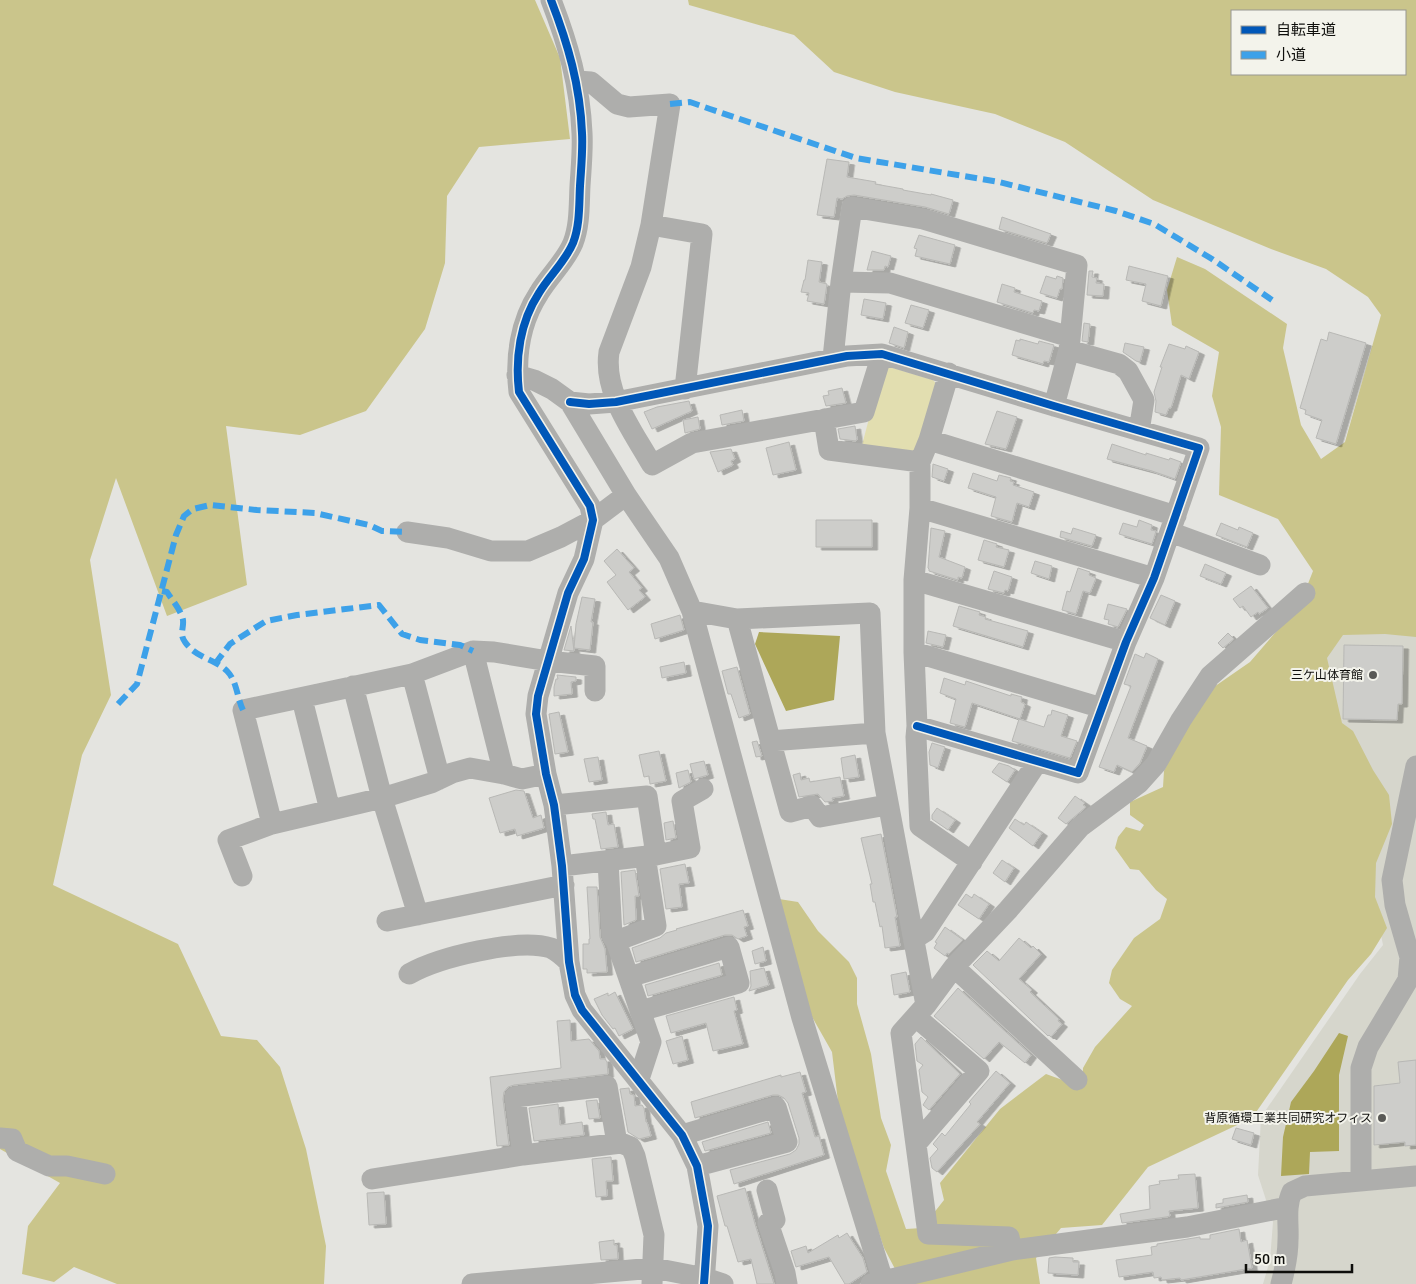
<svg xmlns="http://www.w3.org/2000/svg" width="1416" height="1284" viewBox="0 0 1416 1284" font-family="Signika,'Noto Sans JP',sans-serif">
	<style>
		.built { fill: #d6d6cc }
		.green { fill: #e2deb0 }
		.forest { fill: #cac58b; fill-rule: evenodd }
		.water { fill: #ada759 }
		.building { fill: #cdcdca; stroke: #b8b8b5; filter: url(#shadow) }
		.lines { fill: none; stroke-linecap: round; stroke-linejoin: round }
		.minor { stroke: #aeaeac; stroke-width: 21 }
		.quiet { stroke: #3da1e9; stroke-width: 6; stroke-dasharray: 12 6; stroke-linecap: butt }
		.cycleway-casing { stroke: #f3f3eb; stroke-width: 11 }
		.cycleway { stroke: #0057b8; stroke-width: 8 }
		.poi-dot { fill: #595956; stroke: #f3f3eb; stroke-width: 2 }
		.labels { text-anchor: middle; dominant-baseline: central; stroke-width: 4; stroke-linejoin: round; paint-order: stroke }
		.poi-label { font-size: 12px; fill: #0e0e0b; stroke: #f3f3eb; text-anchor: end }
	</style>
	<defs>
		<filter id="shadow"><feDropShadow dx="5.5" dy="3" stdDeviation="0" flood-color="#0004"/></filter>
	</defs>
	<rect width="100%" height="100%" fill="#e4e4e0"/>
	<!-- built -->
	<path class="built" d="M1340 623 1416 629V1284H1263L1270 1260 1273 1222 1258 1175 1261 1117 1360 974 1383 945 1379 925 1324 711 1316 650Z"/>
	<!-- green -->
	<path class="green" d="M883 365 933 380 938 386 918 448 906 456 861 449Z"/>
	<!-- forest -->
	<path class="forest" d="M0 0H535L560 58 570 139 479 147 447 196 445 263 425 329 366 411 300 435 226 426 247 585 167 616 116 478 90 560 111 695 82 755 53 885 178 944 221 1036 257 1040 280 1067 306 1149 326 1246 324 1284H117L74 1267 54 1282 22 1274 28 1226 60 1183 0 1149Z
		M688 0H1416V637L1385 634 1343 635 1327 658 1342 723 1353 731 1373 770 1389 795 1392 824 1376 863 1375 897 1387 928 1371 954 1348 980 1252 1118 1148 1167 1102 1225 1061 1228 1036 1258 1040 1284H903L884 1248 840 1118 832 1052 807 1008 779 899 798 902 818 931 849 962 857 978V1004L871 1054 881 1118 891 1145 886 1171 906 1229 922 1228 944 1200 940 1183 1000 1109 1046 1074 1082 1087 1083 1068 1095 1047 1132 1006 1120 999 1109 983 1112 970 1134 938 1160 919 1167 899 1156 890 1139 870 1130 869 1115 848 1118 837 1126 827 1140 831 1144 825 1130 815V802L1163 787 1164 771 1177 743 1211 689 1250 662 1300 604 1313 571 1278 519 1219 495 1221 427 1212 396 1219 352 1172 325 1167 290 1177 257 1205 269 1287 324 1283 348 1301 425 1321 459 1345 442 1381 315 1368 297 1326 269 1271 249 1153 200 1065 142 995 114 895 92 834 72 794 35 689 5ZM1232 11H1405V74H1232Z"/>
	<!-- water -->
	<path class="water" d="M759 632 840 636 834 700 786 711 755 644Z
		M1339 1033 1348 1036 1339 1075V1151L1310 1152 1309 1174 1281 1176 1283 1137 1291 1102 1314 1071Z"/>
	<!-- building -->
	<path class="building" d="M827 159 849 162 847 177 876 182 875 184 903 189V190L931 195V194L953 200 949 214 925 207 854 195 847 196 842 199 837 198 834 217 817 215Z
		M1002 217 1051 234 1047 243 999 229Z
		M919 235 955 245 950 264 915 256 917 249 914 248Z
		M872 251 891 256 888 267 885 266 884 270H867Z
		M808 260 822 262 819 282 827 284 824 304 807 301 809 293 801 292 804 280H805Z
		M1129 266 1168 276 1161 306 1142 301 1146 284 1126 280Z
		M1089 271H1093L1092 277 1097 278 1096 283 1104 284 1103 296 1087 295Z
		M1046 276 1056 279 1057 276 1063 278 1062 289H1060L1057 298 1040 293Z
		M1002 284 1015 288 1014 292 1042 301 1039 311 1034 310 1033 313 997 302Z
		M864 299 886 303 883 319 861 315Z
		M911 305 929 310 923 328 905 323Z
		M1084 323 1090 324 1088 342 1082 341Z
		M894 327 908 332 904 348 889 343Z
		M1329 332 1366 343 1336 444 1316 438 1322 420 1305 414 1306 410 1300 408 1321 339 1327 341Z
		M1020 339 1038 344 1039 341 1054 345 1049 362 1044 361 1043 364 1012 355 1016 340 1020 341Z
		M1125 343 1144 347 1140 362 1136 361 1123 352Z
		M1169 344 1185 349 1186 346 1199 352 1189 379 1181 375 1171 408H1169L1166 415 1155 412 1156 401 1154 392 1162 367H1160Z
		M842 388 846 403 826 406 823 396 829 395 828 391Z
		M689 401 692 411 652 429 644 412 657 407Z
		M742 410 744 421 722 425 720 415Z
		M997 411 1017 417 1006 449 985 444Z
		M698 417 700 429 685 433 683 420Z
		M855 426 857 439 856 441 840 439 838 429Z
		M789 442 796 470 773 475 766 448Z
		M1112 444 1146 455V453L1169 460 1170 458 1181 462 1175 479 1152 471 1107 459Z
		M731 449 735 459 731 461 733 465 718 472 710 452Z
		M933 464 948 469 944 481 932 477Z
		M973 473 997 481 999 475 1011 478 1010 481 1014 482 1013 485 1034 492 1029 507 1017 503 1012 522 991 516 996 497 968 488Z
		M816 520H872V547H816Z
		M1139 520 1152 525 1151 530 1156 531 1152 544 1119 534 1123 523 1137 527Z
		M1221 523 1238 530 1239 527 1253 533 1247 547 1216 535Z
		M931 528 945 531 939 557 965 567 962 578 958 577V580L929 571V569L928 568Z
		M1073 528 1096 535 1092 546 1060 537 1061 531 1071 534Z
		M984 540 997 544 996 547 1009 550 1004 567 978 560Z
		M617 549 634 568 629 572 642 588 639 590 645 597 628 610 607 582 616 575 604 561Z
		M1035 561 1052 566 1049 579 1031 573Z
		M1205 564 1226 573 1221 584 1200 576Z
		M1078 568 1090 572 1089 575 1096 578 1090 593 1083 591 1076 614 1062 610 1067 591 1070 592Z
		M994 571 1012 577 1008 591 1005 590 1004 593 988 589Z
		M1251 586 1268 608 1259 614 1258 612 1251 617 1243 606 1240 608 1233 599Z
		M1161 595 1175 601 1165 625 1150 618Z
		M582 597 595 599 591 622H593L590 650 574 648 576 624Z
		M1108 604 1127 609 1118 627 1108 624 1109 620 1104 619Z
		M959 606 980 612 979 615 986 617 985 619 1028 631 1023 647 953 626Z
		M680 615 684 630 655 639 651 624Z
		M571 626 574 651 564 650Z
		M928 631 946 635 943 647 926 643Z
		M1228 633 1234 639 1223 648 1218 643Z
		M1344 645 1403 646 1402 704H1398L1397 720 1343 719Z
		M1146 653 1158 659 1128 738 1147 746 1140 763 1132 772 1117 765 1114 772 1099 767 1131 686 1124 684 1135 654 1144 658Z
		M684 662 686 673 662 678 660 667Z
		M737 667 750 714 739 718 731 694H728L722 671Z
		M557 675 576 677V681L571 682 572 694 554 696V687L556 679H558Z
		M944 678 965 685 966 681 1011 696V694L1022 697 1021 702 1025 704 1020 719 972 703 965 727 950 723 956 699 940 693Z
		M1052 710 1068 715 1061 736 1077 741 1070 758 1012 741 1019 719 1044 727 1048 715H1051Z
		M559 712 568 752 555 754 549 714Z
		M757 741 762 756 756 757 752 742Z
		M932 743 945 747 938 768 930 765 929 752Z
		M659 751 666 781 650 784 649 776 644 777 639 755Z
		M855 755 859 777 844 779 841 758Z
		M598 757 602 780 589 782 584 759Z
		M704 761 708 775 694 779 690 764Z
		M999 763 1009 766 1015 770 1007 782 992 772Z
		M688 770 691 782 679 788 676 773Z
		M800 773 801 780 809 778 810 782 840 777 844 796 832 798 833 801 825 802 818 794 799 797 793 775Z
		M516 790 524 791 533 818 541 815 544 828 517 836 515 829 500 833 489 798Z
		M1075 796 1085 803 1083 805 1086 807 1066 824 1058 818Z
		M937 808 955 820 948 830 932 819V815Z
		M606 812 608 825 614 824 618 847 601 849 595 819H593L592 814Z
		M1015 819 1024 825 1026 822 1042 833 1033 846 1009 828Z
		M673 821 676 838 666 840 664 823Z
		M881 834 897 917H895L900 946 885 948 882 926 880 927 875 902H873L870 884H872L861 838Z
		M1002 860 1014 868 1005 882 993 873Z
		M685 864 689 883 679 884 682 907 666 909 660 869Z
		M635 870 639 896H635L636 920 624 925 621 872Z
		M587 887H597L600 937 605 949 607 972 587 973V969H583V944H589V939H590Z
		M966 894 972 898 974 894 989 904 979 919 958 905Z
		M743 910 748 926 744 927 747 936 738 939 732 935H725L636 962 632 948 660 938 666 933 677 930 676 929Z
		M945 927 963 940 949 954 947 953 945 956 934 948 937 943 935 942Z
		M1019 938 1031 948 1033 946 1041 954 1019 979 1032 990 1030 992 1059 1019 1058 1021 1062 1024 1051 1037 1049 1035 1048 1036 973 965 987 951 999 961Z
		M763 947 766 961 755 964 752 951Z
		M719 963 722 975 648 996 645 985Z
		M764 968 769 985 749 991 751 986 750 971Z
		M906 972 910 992 894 995 891 975Z
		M958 988 1031 1055 1025 1063 999 1042 984 1059 934 1016Z
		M615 992 633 1029 619 1036 615 1028 613 1029 602 1015 594 999 608 993V996Z
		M734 997 737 1010 734 1011 743 1044 713 1051 706 1023 671 1033 666 1016Z
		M570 1020 571 1041 589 1039 599 1051 600 1059H605L607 1062 608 1074 514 1085 508 1087 504 1092 503 1099 509 1145 497 1146 490 1077 561 1068 557 1021Z
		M682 1036 688 1060 673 1064 666 1041Z
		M921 1037 960 1074 929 1110 923 1105 928 1097 922 1092 919 1070 923 1065 917 1061 915 1044Z
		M1416 1060V1145L1405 1146V1142L1374 1145V1086L1400 1083 1398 1062Z
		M996 1071 1010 1083 977 1122 980 1124 937 1172 932 1168 930 1158 938 1149 933 1144 942 1133 945 1136 971 1104 969 1102Z
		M800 1072 806 1092 802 1093 815 1137 819 1136 824 1155 734 1184 730 1170 790 1154 796 1150 799 1144V1138L788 1103 784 1098 778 1095H773L695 1118 691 1102 781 1075V1077Z
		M629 1088 630 1094 634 1095 635 1106 642 1105 644 1108 646 1122H647L651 1136 639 1139 628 1132 620 1089Z
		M597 1100 600 1118 589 1119 586 1101Z
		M558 1104 560 1125 582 1122 584 1135 534 1141 529 1108Z
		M768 1122 771 1133 705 1151 702 1142Z
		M1236 1128 1254 1133 1251 1145 1232 1139Z
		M611 1157 613 1181H606L607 1196 596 1197 592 1159Z
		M1195 1174 1198 1208 1169 1211 1170 1216 1166 1217 1122 1223 1120 1214 1150 1209 1149 1186 1160 1184 1159 1181 1179 1179 1178 1175Z
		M745 1188 755 1224 774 1284H757L751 1259 738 1262 727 1226H725L717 1196Z
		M384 1192 386 1224 369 1225 367 1193Z
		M1247 1195 1248 1202 1216 1208V1204L1223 1203V1199Z
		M1239 1229 1241 1242 1247 1240 1252 1268 1181 1280 1180 1278 1162 1280 1161 1277 1154 1278 1153 1272 1119 1277 1116 1260 1152 1255 1151 1247 1157 1246V1244L1200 1237V1239H1210V1235Z
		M847 1233 863 1258 867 1272 849 1284H845L829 1257 796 1267 791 1251 806 1246 808 1253 838 1235 839 1238Z
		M614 1240V1245H617L618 1259 601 1260 599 1242Z
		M1055 1257 1073 1258V1262H1079L1078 1275 1048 1273 1049 1258Z"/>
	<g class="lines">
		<!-- minor -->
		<path class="minor" d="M551 0C568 44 580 85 582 133 583 150 581 169 580 186 579 205 580 225 573 243 565 262 549 276 539 293 520 322 515 358 519 392L590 506 593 520 584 559 568 593 538 696 536 714 546 774 554 805 562 866 569 962 575 995 582 1010 682 1135 697 1166 708 1226 704 1284
			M577 81 591 82 617 104 629 107 670 104 651 225 641 267 609 352C603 393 633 431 652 465L692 443 864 412 882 354
			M651 225 702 234 685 389
			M841 282 890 283 1070 337
			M1069 350 1119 364 1128 371 1144 400 1139 431
			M833 358 841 282 852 207 923 219 1077 265 1069 350 1054 406
			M949 373 929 440 920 462V508L914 580V652L917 726 916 737 920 826 972 862
			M517 375 534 380 552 389 570 402 626 495 669 558 692 611 802 1018 884 1284
			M570 402 589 404 616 402 847 356 882 354 1054 406 1199 448 1154 578 1126 642 1078 773 917 726
			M824 419 829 450 920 462
			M929 440 1176 516
			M920 508 1154 578
			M407 532 448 538 491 551H528L561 537 593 520 626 495
			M1170 532 1260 565
			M914 580 1126 642
			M692 611 737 619 870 613 875 733 926 1005
			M737 619 790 812 812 806 820 817 887 805
			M473 651 504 774
			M914 652 1102 708
			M412 674 440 779
			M353 686 382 798 418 915
			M302 699 330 810
			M770 741 875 733
			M546 774 522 779 504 774 470 768 452 773 431 783 382 798 272 824 243 710 412 674 473 651 494 652 548 661 595 666V691
			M554 805 647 796 656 855
			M608 861 612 936 616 941 651 1042 639 1079
			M562 866 656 855 690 848 682 801 703 789
			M242 876 228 840 272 824
			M387 921 564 885
			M914 939 925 932 1038 761
			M616 941 656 926 645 856
			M954 967 1077 1080
			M409 974C439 957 518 938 551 948 557 951 564 957 569 962
			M629 977 729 947 739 983 640 1011
			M916 1017 979 1071 916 1144
			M682 1135 776 1107 787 1142 697 1166
			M0 1138 12 1139 17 1151 49 1166H67L105 1174
			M617 1143 607 1086 515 1097 523 1155 621 1143 631 1147 635 1156 654 1235 652 1284
			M372 1179 523 1155
			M1361 1181V1068L1368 1047 1408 980 1410 957 1395 905 1392 880 1416 766
			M767 1190 775 1220 768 1223 785 1273 787 1284
			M1012 1250 1009 1237 928 1234 901 1033 926 1005 954 967 1008 910 1080 827 1139 783 1156 764 1181 720 1210 676 1305 593
			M472 1284 654 1268 705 1278 723 1284
			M871 1284 1012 1250 1187 1227 1288 1207
			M1281 1284C1285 1269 1288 1255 1288 1240 1289 1224 1285 1207 1292 1192L1305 1186 1416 1176"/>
		<!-- quiet -->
		<path class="quiet" d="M670 104 690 102 710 109 856 158 999 182 1116 211 1154 224 1212 259 1272 300
			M162 591 167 592C172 600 181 610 183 620 184 629 179 634 185 642 196 658 215 659 227 671 237 681 237 698 243 710
			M215 664 230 644 266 621 297 615 379 605 402 634 420 640 460 645 473 651
			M118 704 137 684 176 535 184 516 193 509 210 505 257 510 315 513 369 525 382 531 407 532"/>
		<!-- cycleway casing -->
		<g class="cycleway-casing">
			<path id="cycleway" d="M551 0C568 44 580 85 582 133 583 150 581 169 580 186 579 205 580 225 573 243 565 262 549 276 539 293 520 322 515 358 519 392L590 506 593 520 584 559 568 593 538 696 536 714 546 774 554 805 562 866 569 962 575 995 582 1010 682 1135 697 1166 708 1226 704 1284
				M570 402 589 404 616 402 847 356 882 354 1054 406 1199 448 1154 578 1126 642 1078 773 917 726"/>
		</g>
		<!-- cycleway -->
		<use href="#cycleway" class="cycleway"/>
	</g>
	<!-- markers -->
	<g class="poi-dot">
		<circle cx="1373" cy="675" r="5"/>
		<circle cx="1382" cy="1118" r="5"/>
	</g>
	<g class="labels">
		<!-- poi labels -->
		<g class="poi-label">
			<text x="1363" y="675">三ケ山体育館</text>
			<text x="1372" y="1118">背原循環工業共同研究オフィス</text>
		</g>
	</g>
	<!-- legend -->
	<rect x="1231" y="10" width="175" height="65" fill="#f3f3eb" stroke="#979791"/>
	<rect x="1241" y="26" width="25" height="8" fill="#0057b8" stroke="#979791"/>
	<text x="1276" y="35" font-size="15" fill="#0e0e0b">自転車道</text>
	<rect x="1241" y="51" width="25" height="8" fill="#3da1e9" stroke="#979791"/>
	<text x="1276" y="60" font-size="15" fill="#0e0e0b">小道</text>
	<!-- scale -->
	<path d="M1246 1264v8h106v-8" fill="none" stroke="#0e0e0b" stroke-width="2.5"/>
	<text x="1254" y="1264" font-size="15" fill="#0e0e0b" stroke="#f3f3eb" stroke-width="4" paint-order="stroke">50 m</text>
</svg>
